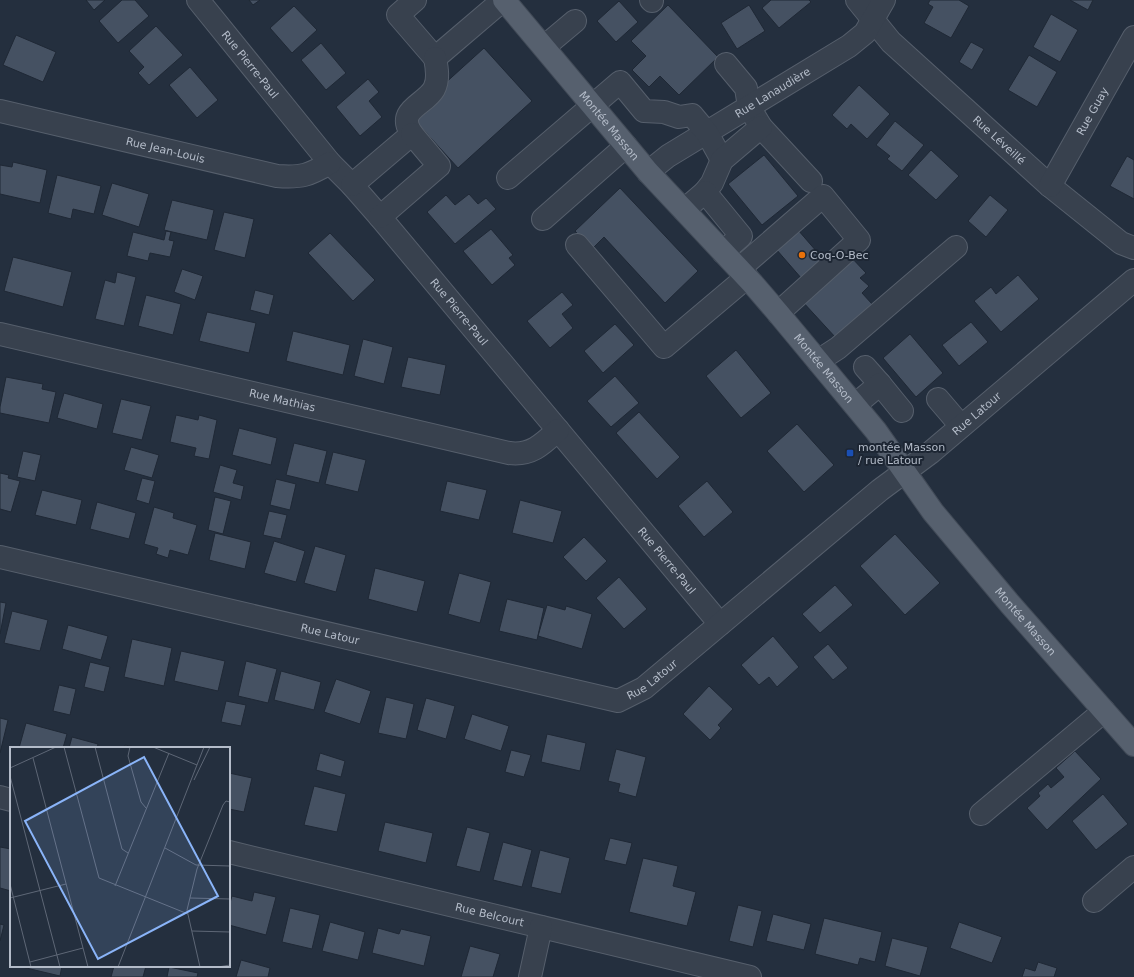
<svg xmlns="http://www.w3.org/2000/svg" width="1134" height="977" viewBox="0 0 1134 977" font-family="'DejaVu Sans',sans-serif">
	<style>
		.building { fill: #455162; stroke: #1f2835 }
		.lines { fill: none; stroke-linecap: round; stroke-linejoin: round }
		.minor-casing { stroke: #565f6c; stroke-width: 24 }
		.major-casing { stroke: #414a57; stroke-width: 24 }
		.minor { stroke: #38414e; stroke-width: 22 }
		.major { stroke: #56606e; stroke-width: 22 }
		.food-dot { fill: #e8710a; stroke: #1d2633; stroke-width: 1.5 }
		.transit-dot { fill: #1a4fb4; stroke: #1d2633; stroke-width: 1.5 }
		.labels { text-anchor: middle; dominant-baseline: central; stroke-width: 4; stroke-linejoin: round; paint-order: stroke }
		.street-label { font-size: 11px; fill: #b4bcc9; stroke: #1d2633 }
		.poi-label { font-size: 11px; fill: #b4bcc9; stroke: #1d2633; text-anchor: start }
		.inset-road { fill: none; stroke: #5e6776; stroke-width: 1 }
		.view { fill: #8ab4f8; fill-opacity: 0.15; stroke: #8ab4f8; stroke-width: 2 }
		.inset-edge { fill: none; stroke: #b4bcc9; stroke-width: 2 }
	</style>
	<rect width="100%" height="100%" fill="#242f3e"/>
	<!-- building -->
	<path class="building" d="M86 0H105L94 10Z
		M122 0H135L149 16 118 43 99 21Z
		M249 0H260L253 5Z
		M771 0H809L811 2 779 28 762 8Z
		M930 0H959L969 6 951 38 924 23 933 7 928 4Z
		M1070 0H1093L1088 10Z
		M619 1 638 22 616 42 597 21Z
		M668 5 718 57 679 95 660 76 649 87 632 70 646 56 631 41Z
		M749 5 765 31 737 49 721 23Z
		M294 6 317 30 292 53 270 28Z
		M1051 14 1078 30 1060 62 1033 47Z
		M156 26 183 55 149 85 138 73 144 67 129 51Z
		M16 35 56 52 43 82 3 65Z
		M971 42 984 49 972 70 959 62Z
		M321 43 346 73 326 90 301 60Z
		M484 48 532 101 458 168 410 115Z
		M1029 55 1057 72 1037 107 1008 90Z
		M190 67 218 100 197 118 169 85Z
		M368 79 379 92 369 101 382 117 360 136 336 107Z
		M859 85 890 114 867 139 851 124 847 129 832 115Z
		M895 121 924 145 902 171 887 159 890 156 876 145Z
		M931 150 959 176 936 200 908 175Z
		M764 155 798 196 762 225 728 184Z
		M1127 156 1134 160V199L1110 186Z
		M13 162 47 170 40 203 0 194V165L12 167Z
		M57 175 101 186 94 214 73 209 71 219 48 213Z
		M112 183 149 194 139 227 102 215Z
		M620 188 698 271 665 303 604 237 592 249 575 231Z
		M469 194 478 204 486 198 496 209 455 244 427 212 446 195 455 205Z
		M990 195 1008 210 986 237 968 221Z
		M172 200 214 210 207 240 164 230Z
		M224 212 254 219 245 258 214 250Z
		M491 229 513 255 509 258 515 265 492 285 463 251Z
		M798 230 824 260 802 279 776 249Z
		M166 231 171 232 169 240 174 241 170 257 150 253 148 261 127 256 133 232 164 240Z
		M330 233 375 280 353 301 308 253Z
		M850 256 866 273 860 278 869 286 862 293 872 304 836 338 802 301Z
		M13 257 72 272 63 307 4 291Z
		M182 269 203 276 195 300 174 292Z
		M117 272 136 277 124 326 95 319 105 280 115 283Z
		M1018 275 1039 299 1001 332 974 301 991 287 996 294Z
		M255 290 274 295 269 315 250 310Z
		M562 292 573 305 562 314 573 328 550 348 527 321Z
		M146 295 181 304 173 335 138 326Z
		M207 312 256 323 249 353 199 341Z
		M971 322 988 342 959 366 942 345Z
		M615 324 634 345 603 373 584 351Z
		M293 331 350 345 343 375 286 361Z
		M910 334 943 373 916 397 883 358Z
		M363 339 393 347 384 384 354 376Z
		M736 350 771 393 741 418 706 376Z
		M408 357 446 365 440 395 401 387Z
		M615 376 639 403 611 427 587 401Z
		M6 377 43 384 42 389 56 392 49 423 0 413V407Z
		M64 393 103 404 97 429 57 418Z
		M121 399 151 406 142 440 112 433Z
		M639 412 680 457 657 479 616 433Z
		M176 415 198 420 199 415 217 420 209 459 194 456 196 448 170 442Z
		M797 424 834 465 804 492 767 451Z
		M239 428 277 438 271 465 232 455Z
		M294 443 327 451 319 483 286 475Z
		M131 447 159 455 152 478 124 470Z
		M23 451 41 455 35 481 17 477Z
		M333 452 366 460 358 492 325 484Z
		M220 465 237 470 233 483 244 486 241 500 213 492Z
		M0 473 9 475 8 478 20 481 11 512 0 509Z
		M142 478 155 481 149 504 136 500Z
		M276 479 296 484 290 510 270 505Z
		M447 481 487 490 479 520 440 511Z
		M707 481 733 512 704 537 678 506Z
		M42 490 82 500 76 525 35 515Z
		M215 497 231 501 223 534 208 530Z
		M520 500 562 511 553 543 512 533Z
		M97 502 136 513 129 539 90 529Z
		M154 507 174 513 173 518 197 525 188 555 170 550 168 558 156 554 158 548 144 544Z
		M269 511 287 515 281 539 263 535Z
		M215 533 251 542 245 569 209 560Z
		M895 534 940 583 905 615 860 566Z
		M584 537 607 561 586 581 563 557Z
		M274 541 305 551 296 582 264 573Z
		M315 546 346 555 336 592 304 583Z
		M375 568 425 581 417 612 368 599Z
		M459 573 491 582 480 623 448 614Z
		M619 577 647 609 624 629 596 598Z
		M835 585 853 605 820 633 802 614Z
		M507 599 544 608 537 640 499 631Z
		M0 602 6 603 0 634Z
		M547 605 565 610 566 606 592 614 582 649 538 636Z
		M12 611 48 620 40 651 4 643Z
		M68 625 108 636 101 660 62 649Z
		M773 636 799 667 777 687 769 677 759 685 741 665Z
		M132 639 172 648 164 686 124 677Z
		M828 644 848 668 833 680 813 657Z
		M181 651 225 661 218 691 174 681Z
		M246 661 277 669 268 703 238 696Z
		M90 662 110 667 104 692 84 687Z
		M281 671 321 682 314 710 274 700Z
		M336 679 371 691 360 724 324 712Z
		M59 685 76 689 70 715 53 711Z
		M709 686 733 709 718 725 721 728 710 740 683 714Z
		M386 697 414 704 406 739 378 733Z
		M426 698 455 706 446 739 417 730Z
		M226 701 246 705 241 726 221 722Z
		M472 714 509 726 501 751 464 739Z
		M0 718 8 720 0 753Z
		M26 723 67 734 63 748H19Z
		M547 734 586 743 580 771 541 762Z
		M72 737 98 744 97 748H69Z
		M125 745 140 748H125Z
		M616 749 646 757 636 797 618 792 620 784 608 781Z
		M511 750 531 755 524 777 505 772Z
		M1075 751 1101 779 1047 830 1027 808 1040 796 1038 793 1048 784 1051 788 1064 777 1056 768Z
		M320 753 345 761 341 777 316 770Z
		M229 773 252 778 244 812 229 809Z
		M314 786 346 794 337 832 304 825Z
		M1103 794 1128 824 1096 850 1072 821Z
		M385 822 433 833 426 863 378 851Z
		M467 827 490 833 480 872 456 866Z
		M610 838 632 843 626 865 604 860Z
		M503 842 532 850 522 887 493 880Z
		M0 847 11 849V891L0 888Z
		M540 850 570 858 561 894 531 887Z
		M643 858 678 866 673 886 696 892 687 926 629 912Z
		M254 892 276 897 266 935 229 925V906L232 896 252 901Z
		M738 905 762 911 753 947 729 941Z
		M290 908 320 915 312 949 282 942Z
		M773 914 811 924 804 950 766 941Z
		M824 918 882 932 875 962 860 958 858 965 815 954Z
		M330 922 365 932 358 960 322 951Z
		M959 922 1002 937 992 963 950 948Z
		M0 924 4 925 0 941Z
		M378 928 399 934 401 929 431 936 424 966 372 953Z
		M892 938 928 947 920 976 885 966Z
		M470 946 500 954 493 977H461Z
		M241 960 270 968 268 977H236Z
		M1038 962 1057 968 1054 977H1022L1025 968 1035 971Z
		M22 966H62L60 976 22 967Z
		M114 966H146L143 977H111Z
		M169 967 198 973 197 977H167Z"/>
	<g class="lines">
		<!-- minor casing -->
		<g class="minor-casing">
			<g id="minor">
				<path id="s1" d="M198 0 330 163 352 185 380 217 720 624"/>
				<path d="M415 0 398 15 435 58 503 0"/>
				<path d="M651 0 652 1"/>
				<path id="s2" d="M857 0 891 42 1050 186 1121 243 1134 248"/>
				<path d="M544 47 575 21"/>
				<path d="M726 64 746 88 749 107 761 127 811 181"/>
				<path id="s3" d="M0 111 277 176C302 178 309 175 330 163"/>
				<path id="s4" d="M648 172 668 156 849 46 865 33 884 0"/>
				<path d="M508 178 620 82 644 111 664 112 679 117 692 115 707 133 722 160"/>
				<path d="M352 185 412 134C395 110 425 105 434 89 439 80 437 68 435 58"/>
				<path id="s5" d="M1050 186 1134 37"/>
				<path d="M705 192 712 183 722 160 761 127"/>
				<path d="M684 210 705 192 741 236 723 252"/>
				<path d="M380 217 439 166 412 134"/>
				<path d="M543 219 626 146"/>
				<path d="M577 245 664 347 747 277"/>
				<path d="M739 269 823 196 859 240 778 313"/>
				<path id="s6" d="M0 334 509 453C531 456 543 444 558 430"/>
				<path d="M818 361 838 348 956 247"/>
				<path d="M865 367 880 384"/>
				<path d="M938 399 961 426"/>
				<path d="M855 405 880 384 902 411"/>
				<path id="s7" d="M0 557 618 701 644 688 880 490 930 453 1134 280"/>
				<path d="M0 797 11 800"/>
				<path d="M981 814 1104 711"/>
				<path id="s8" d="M229 852 750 977"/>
				<path d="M1094 901 1134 867"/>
				<path d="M530 977 541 927"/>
			</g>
		</g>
		<!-- major casing -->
		<g class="major-casing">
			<g id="major">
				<path id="s9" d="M504 0 648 172 753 284 778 313 876 431 933 512 1010 604 1134 745"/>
			</g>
		</g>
		<!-- minor -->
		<use href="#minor" class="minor"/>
		<!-- major -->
		<use href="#major" class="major"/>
	</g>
	<!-- markers -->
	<circle class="food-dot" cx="802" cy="255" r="4"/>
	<rect class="transit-dot" x="846" y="449" width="8" height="8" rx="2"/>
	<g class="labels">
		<!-- street labels -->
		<g class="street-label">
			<text stroke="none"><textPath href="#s1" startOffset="83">Rue Pierre-Paul</textPath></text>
			<text stroke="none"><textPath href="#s4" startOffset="148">Rue Lanaudière</textPath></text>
			<text stroke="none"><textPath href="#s5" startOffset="86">Rue Guay</textPath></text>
			<text stroke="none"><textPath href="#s9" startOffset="164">Montée Masson</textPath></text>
			<text stroke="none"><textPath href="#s2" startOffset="200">Rue Léveillé</textPath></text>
			<text stroke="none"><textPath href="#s3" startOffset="170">Rue Jean-Louis</textPath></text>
			<text stroke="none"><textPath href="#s1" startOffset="407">Rue Pierre-Paul</textPath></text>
			<text stroke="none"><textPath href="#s9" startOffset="488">Montée Masson</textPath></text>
			<text stroke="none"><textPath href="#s6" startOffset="290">Rue Mathias</textPath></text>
			<text stroke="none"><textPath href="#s7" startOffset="1095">Rue Latour</textPath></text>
			<text stroke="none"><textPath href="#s1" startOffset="731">Rue Pierre-Paul</textPath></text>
			<text stroke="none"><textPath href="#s9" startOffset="812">Montée Masson</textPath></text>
			<text stroke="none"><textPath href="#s7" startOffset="339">Rue Latour</textPath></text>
			<text stroke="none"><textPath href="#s7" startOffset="675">Rue Latour</textPath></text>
			<text stroke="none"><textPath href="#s8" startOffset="268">Rue Belcourt</textPath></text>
		</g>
		<!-- poi labels -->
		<g class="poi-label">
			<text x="810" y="255">Coq-O-Bec</text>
			<text x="858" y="447">montée Masson<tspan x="858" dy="13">/ rue Latour</tspan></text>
		</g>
	</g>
	<!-- overview -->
	<g transform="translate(10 747)">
		<rect width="220" height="220" fill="#242f3e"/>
		<path class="inset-road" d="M54 0 89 131 178 167M85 0 112 102 118 106M120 0 118 9 131 55 136 61M143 0 187 18M23 11 78 220M0 21 46 0M0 29 50 220M184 33 200 0M155 101 186 118 220 119M0 137 21 220M105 139 159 6M0 151 56 137M180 151 220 152M182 184 220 185M20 215 73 201M108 220 194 0M190 220 177 163 187 122 213 58 216 54 220 55M208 220 220 218"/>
		<path class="view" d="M134 10 208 149 88 212 15 74Z"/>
		<rect width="220" height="220" class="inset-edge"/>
	</g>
</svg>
